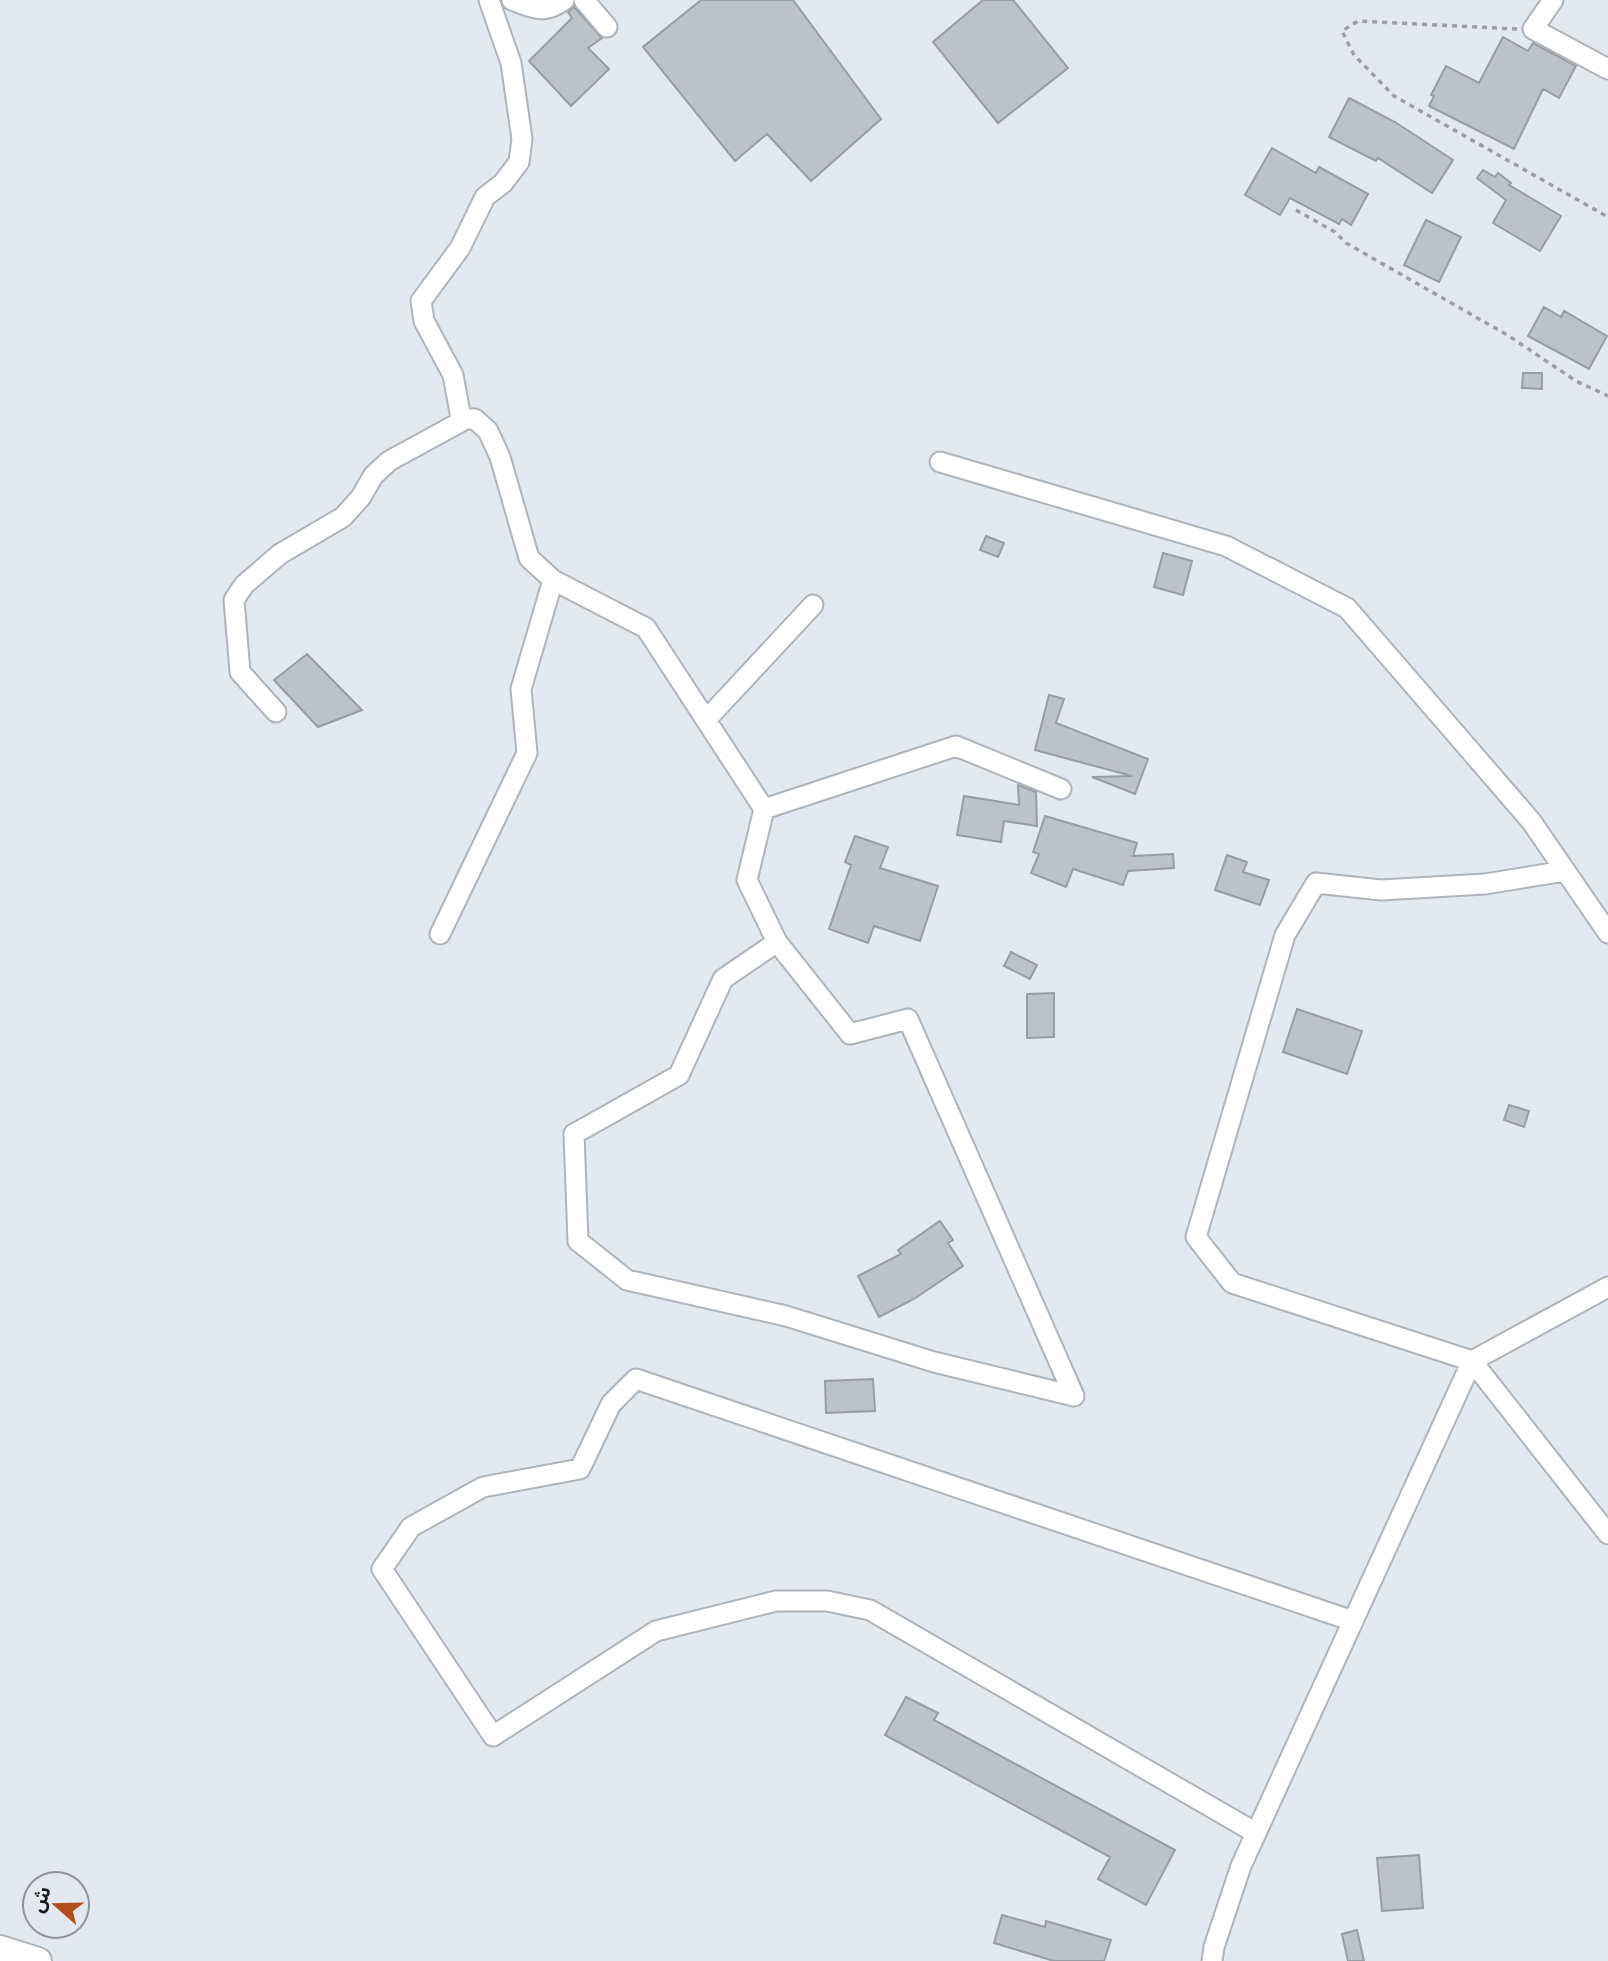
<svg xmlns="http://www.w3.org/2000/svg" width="1608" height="1961" viewBox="0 0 1608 1961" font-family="'Source Serif 4','Noto Sans Arabic',serif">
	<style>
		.building { fill: #bdc2c9; stroke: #989da3; stroke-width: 2 }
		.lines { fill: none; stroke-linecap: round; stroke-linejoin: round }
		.street-casing { stroke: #aeb4ba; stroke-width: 23 }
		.secondary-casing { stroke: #aeb4ba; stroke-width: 30 }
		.path { stroke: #9ca0a5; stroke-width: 3.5; stroke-dasharray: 5 5; stroke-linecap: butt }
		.street { stroke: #fff; stroke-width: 19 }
		.secondary { stroke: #fff; stroke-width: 26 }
	</style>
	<rect width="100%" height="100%" fill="#e3e9ef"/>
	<!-- building -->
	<path class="building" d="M701 0H793L881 119 811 181 767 134 735 161 643 47Z
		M983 0H1013L1068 68 998 123 933 42Z
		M574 7 602 38 588 48 609 69 571 106 529 61 572 18 568 12Z
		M1503 37 1528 51 1533 43 1576 66 1559 98 1543 89 1514 149 1429 106 1434 96 1431 95 1446 66 1479 83Z
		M1349 98 1395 122 1453 160 1432 193 1378 158 1376 161 1329 137Z
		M1272 148 1316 173 1319 167 1368 194 1351 225 1342 219 1339 224 1290 198 1280 215 1245 195Z
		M1483 170 1495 177 1498 173 1511 183 1509 185 1561 216 1540 251 1493 223 1506 200 1477 178Z
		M1426 220 1461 237 1439 282 1404 265Z
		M1544 307 1561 317 1564 311 1607 336 1589 369 1528 336Z
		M1523 373H1542V389L1522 388Z
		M986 536 1004 543 998 557 980 550Z
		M1163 553 1192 561 1183 595 1154 587Z
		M307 654 362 710 318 727 274 680Z
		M1049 695 1064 699 1056 723 1148 759 1135 794 1092 777 1132 776 1035 750Z
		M1018 785 1036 792 1037 826 1004 821 1001 842 957 835 964 796 1019 805Z
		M1045 816 1137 843 1133 856 1173 854 1174 868 1128 871 1123 885 1073 869 1066 887 1031 873 1039 854 1033 852Z
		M855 836 888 847 880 868 938 886 920 941 874 926 868 943 829 929 851 865 845 862Z
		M1227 855 1247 862 1243 872 1269 880 1260 905 1215 890Z
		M1011 952 1037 965 1030 979 1004 966Z
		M1054 993V1037L1027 1038V994Z
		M1297 1009 1362 1031 1347 1074 1283 1052Z
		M1509 1105 1529 1111 1524 1127 1504 1120Z
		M940 1221 953 1240 948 1243 963 1266 914 1299 879 1317 858 1276 901 1254 898 1250Z
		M873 1379 875 1411 826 1413 825 1381Z
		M906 1697 938 1713 934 1720 1175 1850 1146 1905 1098 1879 1110 1857 885 1735Z
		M1419 1855 1423 1908 1382 1911 1377 1858Z
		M1002 1915 1045 1927 1046 1921 1111 1940 1104 1961H1054L994 1943Z
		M1357 1930 1364 1961H1348L1342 1934Z"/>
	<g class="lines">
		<!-- street casing -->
		<g class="street-casing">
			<path id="street" d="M489 0 511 63 522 139 519 162 503 183 485 197 460 248 421 301 424 321 453 375 461 418 475 419 488 431 500 457 529 558 553 580 646 628 764 809 747 880 777 942 850 1034 908 1019 1074 1396
				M512 0C533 8 544 15 564 0
				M584 0 607 27
				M1553 0 1533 29 1608 69
				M940 462 1226 546 1347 608 1531 821 1608 933
				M276 712 240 672 234 600 244 585 280 554 343 517 361 497 373 476 389 461 466 419
				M706 720 813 605
				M764 809 956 746 1061 789
				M1565 871 1485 884 1381 890 1316 883 1285 935 1196 1237 1232 1283 1472 1361 1608 1534
				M440 934 527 753 521 689 553 580
				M777 942 723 979 679 1075 574 1134 578 1241 627 1280 786 1316 934 1362 1074 1396
				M1256 1833 870 1610 827 1601H776L656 1631 493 1736 382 1569 411 1527 483 1487 580 1469 611 1404 636 1379 1353 1621
				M1212 1961 1214 1947 1241 1866 1472 1361 1608 1287"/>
		</g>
		<!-- secondary casing -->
		<g class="secondary-casing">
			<path id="secondary" d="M0 1949 38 1961"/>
		</g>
		<!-- path -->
		<path class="path" d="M1517 29 1358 21 1342 31 1354 55 1394 96 1608 217
			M1296 210 1335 232 1346 243 1509 336 1576 381 1608 396"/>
		<!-- street -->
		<use href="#street" class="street"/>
		<!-- secondary -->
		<use href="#secondary" class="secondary"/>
	</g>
	<!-- north arrow -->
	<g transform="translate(56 1905) rotate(290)"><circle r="33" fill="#e3e9ef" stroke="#909499" stroke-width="2"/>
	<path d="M0-5L12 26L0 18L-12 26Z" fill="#b24d1e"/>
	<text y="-10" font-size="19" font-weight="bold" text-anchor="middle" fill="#141518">ش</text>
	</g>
</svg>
